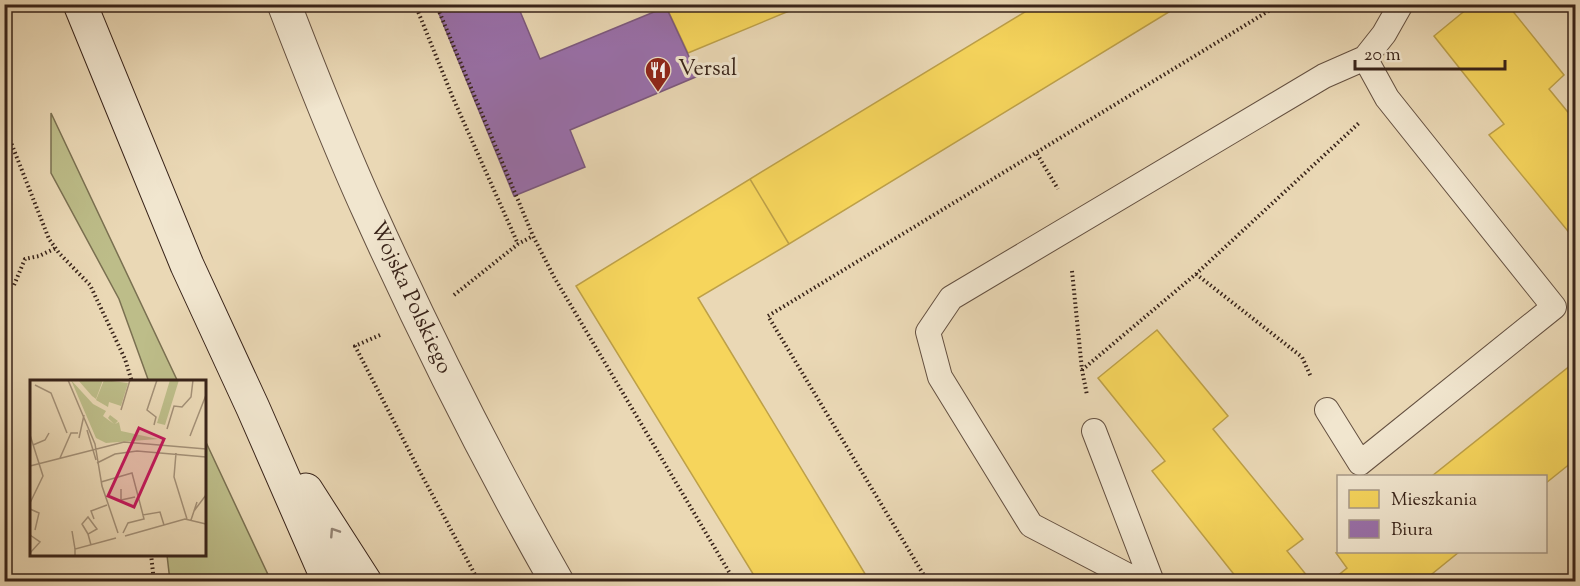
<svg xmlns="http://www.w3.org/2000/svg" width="1580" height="586" viewBox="0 0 1580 586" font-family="'Sorts Mill Goudy',serif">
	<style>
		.green { fill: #bdbd89; stroke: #7a7051; stroke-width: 1.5 }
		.homes { fill: #f6d55c; stroke: #bda048; stroke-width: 1.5 }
		.offices { fill: #9970ab; stroke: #7c597f; stroke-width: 1.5 }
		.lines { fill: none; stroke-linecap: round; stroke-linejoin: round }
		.service-casing { stroke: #645040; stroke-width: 26 }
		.minor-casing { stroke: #645040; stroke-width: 35 }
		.secondary-casing { stroke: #382319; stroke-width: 35 }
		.path { stroke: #382319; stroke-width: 4; stroke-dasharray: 1.5 3; stroke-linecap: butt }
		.service { stroke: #f1e6cf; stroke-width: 24 }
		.minor { stroke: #f1e6cf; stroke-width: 33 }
		.secondary { stroke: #f1e6cf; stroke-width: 33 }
		.oneway { stroke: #948474 }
		.labels { text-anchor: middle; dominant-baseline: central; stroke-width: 6; stroke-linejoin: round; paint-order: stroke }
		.poi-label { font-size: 22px; fill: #382319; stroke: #f1e6cf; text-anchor: start }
		.street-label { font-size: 22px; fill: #382319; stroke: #f1e6cf }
		.inset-road { fill: none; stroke: #a39077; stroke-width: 1.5 }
		.view { fill: #c2185b; fill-opacity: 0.15; stroke: #c2185b; stroke-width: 3 }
		.inset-edge { fill: none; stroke: #382319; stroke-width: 3 }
	</style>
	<rect width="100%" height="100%" fill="#ead8b5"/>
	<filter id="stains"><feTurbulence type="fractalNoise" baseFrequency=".00333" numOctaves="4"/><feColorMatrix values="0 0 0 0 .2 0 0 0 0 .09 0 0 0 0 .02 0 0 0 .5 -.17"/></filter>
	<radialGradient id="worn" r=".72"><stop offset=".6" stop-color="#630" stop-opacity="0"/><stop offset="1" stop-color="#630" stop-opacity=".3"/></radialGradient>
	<!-- green -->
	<path class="green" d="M51 113 178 382H149L119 299 51 173Z
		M204 438 271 581H170L167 555 204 554Z"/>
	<!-- homes -->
	<path class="homes" d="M665 4H806L688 53Z
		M1038 4H1182L789 244 750 179Z
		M1473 4H1507L1564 75 1549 89 1576 122V241L1489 135 1504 124 1434 36Z
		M750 179 789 244 698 298 870 582H758L576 286Z
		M1157 330 1228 416 1213 429 1303 539 1287 551 1312 582H1240L1152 471 1165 461 1098 378Z
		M1576 361V459L1546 483V476H1432Z
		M1339 552H1459L1422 582H1330L1347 568 1336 553Z"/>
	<!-- offices -->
	<path class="offices" d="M435 4H517L540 59 666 7 698 76 570 130 585 167 514 196Z"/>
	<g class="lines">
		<!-- service casing -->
		<g class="service-casing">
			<path id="service" d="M1327 410 1360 463 1554 307 1387 98 1365 58
				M1094 431 1152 582
				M1140 582 1031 525 940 377 928 332 951 298 1324 76 1365 58 1384 34 1401 4"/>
		</g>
		<!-- minor casing -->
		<g class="minor-casing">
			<path id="minor" d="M284 4C311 74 338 143 369 211 426 337 488 461 557 582"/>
		</g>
		<!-- secondary casing -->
		<g class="secondary-casing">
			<path id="secondary" d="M80 4 187 265 253 408 329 582
				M306 490 365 582"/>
		</g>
		<!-- path -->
		<path class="path" d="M415 4 453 98 518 244
			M436 4 533 236 554 277 735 582
			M1569 4 1576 9
			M4 91 7 104 8 135 49 239 59 253 90 285 125 359 132 382
			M1037 154 1058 189
			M1072 271 1082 370 1087 395
			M1196 274 1302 357 1311 377
			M14 285 25 259 39 256 56 248
			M454 295 518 244 533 236
			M380 335 355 346 419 470 479 582
			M1082 370 1196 274 1359 123
			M151 554 154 582
			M928 582 768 316 1280 4"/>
		<!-- service -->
		<use href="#service" class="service"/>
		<!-- minor -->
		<use href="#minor" class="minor"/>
		<!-- secondary -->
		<use href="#secondary" class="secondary"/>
	</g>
	<!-- one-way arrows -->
	<defs><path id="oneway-chevron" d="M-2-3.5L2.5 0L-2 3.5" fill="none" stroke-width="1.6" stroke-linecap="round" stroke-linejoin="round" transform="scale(1.5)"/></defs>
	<use class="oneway" href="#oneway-chevron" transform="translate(334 532) rotate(-123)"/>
	<!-- icons -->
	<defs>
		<g id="restaurant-pin" transform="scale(1.35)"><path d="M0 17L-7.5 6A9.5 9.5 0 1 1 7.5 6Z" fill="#8f2418" stroke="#f1e6cf"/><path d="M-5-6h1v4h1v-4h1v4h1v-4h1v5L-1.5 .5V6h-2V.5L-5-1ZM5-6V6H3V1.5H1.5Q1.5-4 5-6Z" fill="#fff"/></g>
	</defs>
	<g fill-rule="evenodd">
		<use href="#restaurant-pin" x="658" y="70"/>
	</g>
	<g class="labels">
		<!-- poi labels -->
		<g class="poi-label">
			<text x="678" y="70">Versal</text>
		</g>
		<!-- street labels -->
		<g class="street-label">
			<text transform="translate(410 298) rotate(65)">Wojska Polskiego</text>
		</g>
	</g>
	<!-- overview -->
	<g transform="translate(30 380)">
		<rect width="176" height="176" fill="#ead8b5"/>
		<path d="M41 0 63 24 76 31 73 36 84 44 78 38 80 35 88 41 85 44 89 42 91 51 128 59 76 63 66 58ZM48 0H73L66 19 62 16ZM74 0 98 3 91 26 79 22 78 27 66 20ZM140 0H149L135 45 127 43Z" fill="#bdbd89"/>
		<path class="inset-road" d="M38 0 65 64 72 106 88 153M5 5 21 13 37 53M91 30 100 0M124 45 126 37 117 30 127 0M137 49 144 26 152 27 161 17 163 0M57 50 66 80M0 55 13 96 0 123M160 56 176 15M49 58 54 35M3 65 15 60 19 53M146 73 144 97 157 139M30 78 41 53H48M67 83 85 74 107 71 176 77M0 86 94 62 176 69M71 102 102 93 113 135 130 132 134 145M91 109V120L105 117M0 129 9 133 5 150M164 131 176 115M64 139 61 131 77 125M161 140 167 122M42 151 45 169M93 153 98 143 114 139 113 135M58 154 52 144 58 137 67 149 58 154 61 165M0 155 10 162 0 173M95 156 155 139 176 144M45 175V169L86 158"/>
		<path class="view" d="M109 48 134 59 104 127 78 116Z"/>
		<rect width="176" height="176" class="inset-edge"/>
	</g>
	<!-- margin -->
	<rect width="1580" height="586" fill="none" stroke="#ead8b5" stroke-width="24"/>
	<rect x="6" y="6" width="1568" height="574" fill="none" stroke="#382319" stroke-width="3"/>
	<rect x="12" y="12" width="1556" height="562" fill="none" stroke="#382319" stroke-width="1.5"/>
	<!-- legend -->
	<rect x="1337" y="475" width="210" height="78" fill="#f1e6cf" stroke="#a79886" stroke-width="1.5"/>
	<rect x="1349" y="490" width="30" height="18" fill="#f6d55c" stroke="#a79886" stroke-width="1.5"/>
	<text x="1391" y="505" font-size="18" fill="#382319">Mieszkania</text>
	<rect x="1349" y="520" width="30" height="18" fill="#9970ab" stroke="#a79886" stroke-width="1.5"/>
	<text x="1391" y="535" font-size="18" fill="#382319">Biura</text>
	<!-- scale -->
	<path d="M1355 60v9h150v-9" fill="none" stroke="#382319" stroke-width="3"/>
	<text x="1364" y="60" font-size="18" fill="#382319" stroke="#f1e6cf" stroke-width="4.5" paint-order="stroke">20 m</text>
	<rect width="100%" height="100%" filter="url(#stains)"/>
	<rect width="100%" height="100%" fill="url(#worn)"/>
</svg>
